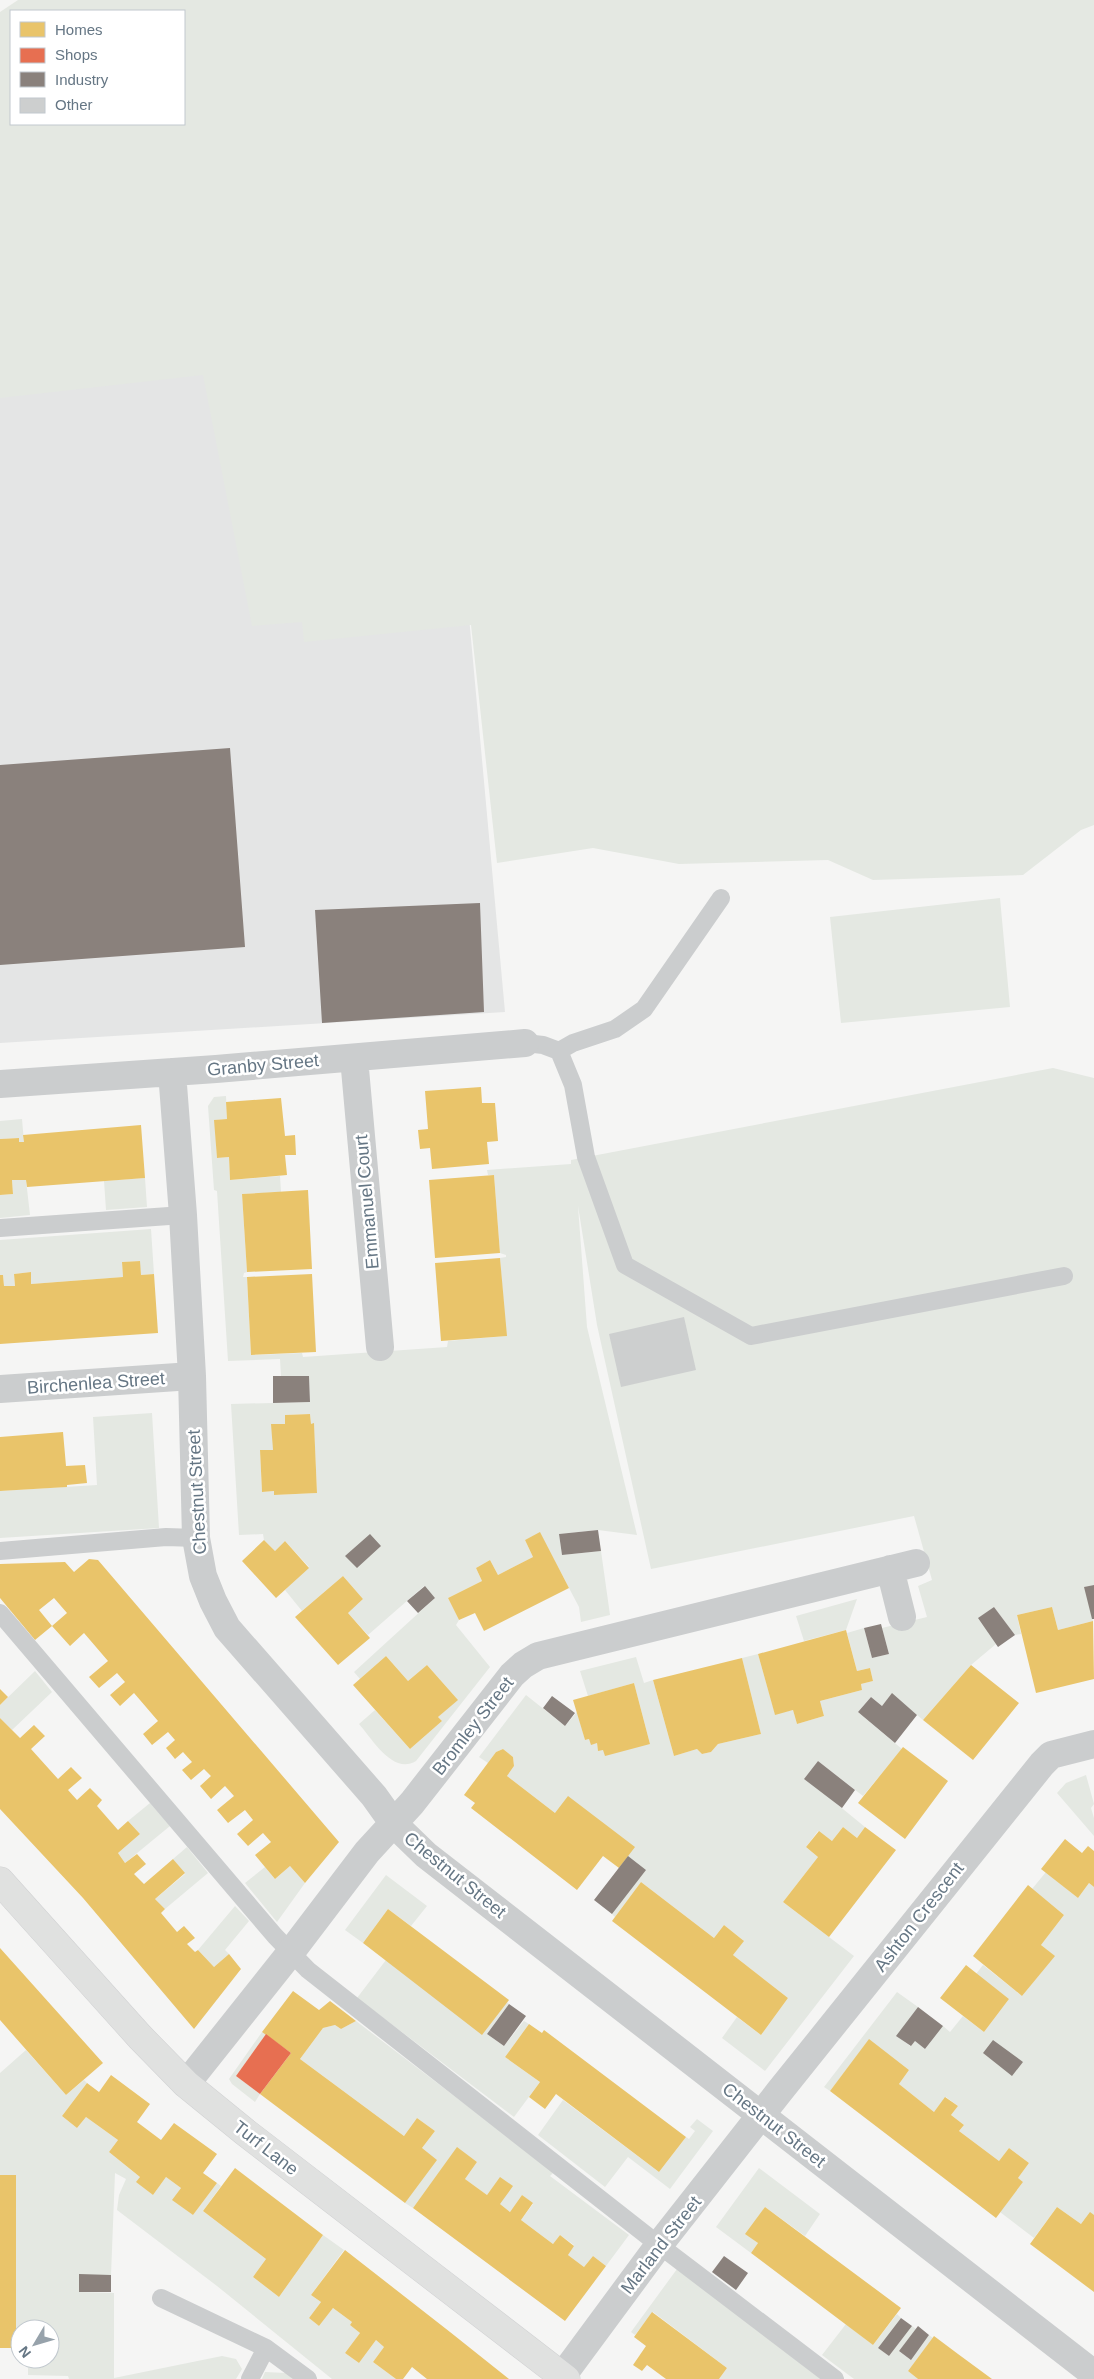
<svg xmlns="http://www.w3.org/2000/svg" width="1094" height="2379" viewBox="0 0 1094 2379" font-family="Arial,sans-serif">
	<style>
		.built { fill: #e4e5e5 }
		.green { fill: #e4e8e2; fill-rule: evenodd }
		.homes { fill: #e9c46a }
		.shops { fill: #e76f51 }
		.industry { fill: #8a817c }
		.building { fill: #cdcfcf }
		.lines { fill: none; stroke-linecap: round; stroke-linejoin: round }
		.secondary-casing { stroke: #d1d2d3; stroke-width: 29 }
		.lane { stroke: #cbcdce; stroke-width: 18 }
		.street { stroke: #cbcdce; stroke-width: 28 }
		.secondary { stroke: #e0e1e0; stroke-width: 28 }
		.labels { text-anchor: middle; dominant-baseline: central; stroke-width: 5; stroke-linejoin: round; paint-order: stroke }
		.street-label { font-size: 18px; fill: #657684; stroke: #fff }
	</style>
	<rect width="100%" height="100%" fill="#f5f5f4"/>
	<!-- built -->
	<path class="built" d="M184 124 464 562 505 1012 0 1043V207Z"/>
	<!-- green -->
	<path class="green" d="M18 0H1094V825L1081 830 1023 875 873 880 828 860 679 864 593 848 497 863 471 625 304 642 302 622 252 626 203 375 0 398V12ZM11 11H184V124H11Z
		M1000 898 1010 1007 841 1023 830 917Z
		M1053 1068 1094 1078V1585L1085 1587 1093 1621 1058 1630 1052 1607 1017 1615 1021 1634 1015 1635 994 1607 979 1618 996 1644 971 1665 923 1720 892 1694 882 1706 871 1697 858 1712 902 1749 863 1796 818 1761 805 1778 865 1827 857 1838 843 1827 832 1841 818 1831 806 1847 818 1857 783 1902 854 1956 765 2071 722 2038 737 2017 761 2035 788 1998 733 1955 743 1940 724 1925 714 1938 641 1882 615 1917 612 1914 645 1870 555 1813 507 1776 514 1766 513 1757 503 1749 496 1752 488 1763 479 1757 526 1695 565 1726 577 1712 585 1740 589 1739 591 1744 597 1743 598 1750 650 1744 634 1683 588 1696 580 1671 636 1657 644 1683 653 1680 674 1756 697 1749 702 1754 711 1752 718 1744 761 1734 742 1658 758 1654 775 1714 793 1710 797 1724 824 1716 820 1701 862 1690 861 1684 873 1681 870 1668 857 1671 847 1633 864 1628 872 1658 889 1654 882 1628 927 1617 918 1586 932 1580 914 1516 651 1569 597 1325 578 1206 587 1327 637 1535 598 1530 559 1534 562 1555 601 1551 610 1615 581 1622 579 1607 540 1533 525 1540 533 1557 498 1575 490 1560 476 1568 482 1581 448 1598 459 1620 456 1625 490 1667 416 1761C393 1775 373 1740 359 1724L375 1710 410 1749 442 1721 438 1717 457 1699 427 1665 408 1681 386 1656 360 1679 354 1672 435 1598 424 1586 368 1635 348 1613 363 1599 343 1576 302 1611 285 1590 309 1567 285 1541 275 1551 264 1540 263 1534 239 1535 231 1404 310 1402 309 1376H281L280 1359 228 1361 217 1191 214 1190 208 1106 214 1097 226 1096 227 1119 215 1120 217 1158 229 1157 230 1180 280 1176 281 1192 242 1194 247 1272 244 1273 243 1277H247L251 1355 302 1353 303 1357 447 1347 448 1341 506 1336 500 1258 506 1257V1255L500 1253 494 1175H488L487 1170 571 1164V1160ZM310 1414 311 1424H314L317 1493 274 1495V1491L262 1492 260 1450H273L272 1424H285V1415Z
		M22 1119 24 1142H19L18 1138 0 1139V1121Z
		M145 1178 147 1207 106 1210 104 1181Z
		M12 1180H26L30 1215 0 1218V1195L13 1194Z
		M151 1229 154 1274 141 1275 139 1261 122 1262 123 1277 31 1284V1272L14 1274 15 1286H4L3 1275H0V1240Z
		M152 1413 159 1528 0 1538V1491L97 1485 93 1417Z
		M857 1599 846 1630 804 1641 796 1616Z
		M35 1671 52 1692 12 1730 0 1718V1705Z
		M1086 1775 1094 1804 1091 1808 1094 1818V1836L1057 1793 1066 1783Z
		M150 1803 170 1826 125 1863 118 1853 140 1834 128 1821Z
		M187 1847 208 1873 165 1909 155 1899 185 1874 173 1859Z
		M290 1866 305 1883 277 1922 245 1883 265 1867 275 1879Z
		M1046 1872 1078 1898 1089 1883 1094 1887V2215L1081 2224 1057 2207 1034 2238 1000 2212 1023 2182 1018 2178 1029 2163 1009 2148 999 2161 959 2131 964 2125 951 2115 958 2106 946 2097 934 2112 899 2084 909 2070 869 2040 830 2091 824 2087 897 1992 918 2007 897 2036 910 2046 915 2041 925 2049 943 2026 950 2032 963 2016 984 2032 1009 1999 976 1974 983 1965 1022 1996 1054 1956 1041 1945 1064 1915 1032 1889Z
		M386 1875 427 1906 411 1926 388 1909 363 1943 345 1930Z
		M235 1906 249 1921 225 1950 229 1954 214 1967 198 1950Z
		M386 1960 482 2034 507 2002 509 2004 487 2034 504 2046 527 2017 524 2021 529 2024 505 2057 540 2082 514 2117 357 1998Z
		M356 2021 554 2172 550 2176 629 2235 606 2266 593 2256 584 2267 568 2255 574 2245 560 2235 553 2244 521 2220 533 2204 522 2195 510 2212 500 2204V2178L487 2195 465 2179 477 2162 457 2148 413 2208 405 2203 422 2148 435 2131 417 2118 404 2136 300 2059 323 2028 335 2025 341 2029Z
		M262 2032 266 2034 236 2076 260 2094 255 2102 232 2084 229 2079Z
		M26 2050 66 2095 84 2080 87 2083 62 2116 77 2128 86 2117 118 2140 109 2152 140 2177 137 2182 153 2195 166 2177 181 2188 173 2200 193 2215 217 2183 221 2186 203 2211 266 2259 253 2277 279 2297 323 2235 344 2250 311 2295 321 2302 309 2318 319 2326 333 2308 352 2322 350 2325 360 2333 345 2353 359 2363 376 2340 384 2347 373 2362 396 2379H332L217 2286 117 2210 119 2195 126 2179 115 2173 111 2275H79V2292L114 2293V2378L222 2356 236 2359 242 2369 236 2379H69L68 2376 28 2375V2359H50V2329H20V2348H16V2175H0V2073Z
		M563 2100 659 2172 686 2137 689 2139 695 2131 690 2127 697 2119 713 2131 670 2189 628 2157 605 2187 538 2135Z
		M759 2168 820 2214 805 2236 765 2207 746 2234 758 2243 751 2253 716 2227Z
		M677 2269 821 2379H719L727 2368 653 2312 635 2335 631 2332Z
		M897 2314 901 2318 878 2348 889 2356 912 2326 916 2329 899 2351 910 2359 929 2335 933 2338 908 2371 918 2379H854L822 2355 846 2324 873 2345Z
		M265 2372 286 2373 294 2379H262Z"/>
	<!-- homes -->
	<path class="homes" d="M481 1087 482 1103H495L498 1141 487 1142 489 1164 432 1169 430 1148 420 1149 419 1140 418 1130 428 1129 425 1091Z
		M281 1098 285 1136 295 1135 296 1155H285L287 1175 230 1180 229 1157 217 1158 214 1120 227 1119 226 1102Z
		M141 1125 145 1178 27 1187 26 1180H12L13 1194 0 1195V1139L19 1138V1142H24L23 1135Z
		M494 1175 500 1253 435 1258 429 1180Z
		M308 1190 312 1269 247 1272 242 1194Z
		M500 1258 507 1336 441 1341 435 1263Z
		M140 1261 141 1275 154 1274 158 1333 0 1344V1275H3L4 1286H15L14 1274 31 1272V1284L123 1277 122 1262Z
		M312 1274 316 1352 251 1355 247 1277Z
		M310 1414 311 1424 314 1423 317 1493 274 1495V1491L262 1492 260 1450H273L271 1424H285V1415Z
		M63 1432 66 1466 85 1465 87 1483 67 1485V1487L0 1491V1437Z
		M540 1532 569 1588 484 1631 475 1613 459 1620 448 1598 482 1581 476 1568 490 1560 498 1575 533 1557 525 1540Z
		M264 1540 275 1551 285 1541 309 1568 276 1598 242 1561Z
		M89 1559 98 1560 339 1842 305 1883 290 1866 275 1879 255 1855 271 1842 263 1833 248 1846 237 1834 253 1820 245 1810 228 1823 217 1810 234 1796 225 1786 211 1799 200 1786 211 1776 204 1769 191 1780 182 1770 192 1762 183 1752 175 1759 166 1748 175 1740 168 1732 152 1745 143 1734 158 1721 134 1693 120 1706 110 1695 125 1682 117 1673 99 1688 89 1677 108 1661 84 1633 70 1646 52 1626 67 1613 54 1598 39 1610 52 1626 35 1640 0 1598V1564L65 1562 74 1572Z
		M343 1576 363 1599 348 1613 370 1638 338 1665 295 1617Z
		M1052 1607 1058 1630 1093 1621 1094 1679 1036 1693 1017 1615Z
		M846 1630 857 1671 870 1668 873 1681 861 1684 862 1690 820 1701 824 1716 797 1724 793 1710 775 1715 758 1654Z
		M386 1656 408 1681 427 1665 458 1700 438 1717 442 1721 410 1749 353 1685Z
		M742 1658 761 1734 718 1744 711 1752 702 1754 697 1749 674 1756 653 1680Z
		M971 1665 1019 1703 973 1760 923 1720Z
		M634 1683 650 1744 605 1756 603 1750 598 1751 597 1743 591 1745 589 1739 585 1740 573 1700Z
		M0 1689 8 1697 0 1705Z
		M0 1718 20 1738 34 1725 45 1736 31 1749 58 1779 71 1767 82 1778 68 1790 77 1800 90 1788 102 1800 97 1806 118 1830 128 1821 140 1834 118 1853 125 1863 137 1854 146 1864 134 1874 144 1884 173 1859 185 1873 155 1899 165 1909 161 1913 177 1932 184 1926 195 1938 187 1944 195 1952 198 1950 214 1967 229 1954 241 1969 194 2029 83 1898 0 1809Z
		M903 1747 948 1781 905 1839 858 1803Z
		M503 1749 513 1757 514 1766 507 1776 555 1813 568 1796 635 1847 619 1868 603 1856 577 1890 471 1808 475 1803 464 1795 496 1752Z
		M843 1827 857 1838 865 1827 896 1850 829 1937 783 1902 818 1857 806 1847 819 1831 832 1841Z
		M1065 1839 1082 1853 1088 1846 1094 1851V1887L1089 1883 1078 1898 1041 1869Z
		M641 1882 714 1938 724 1925 744 1941 733 1955 788 1998 761 2035 612 1921Z
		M1028 1885 1064 1915 1041 1945 1055 1956 1022 1996 973 1956Z
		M388 1909 509 2000 482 2035 363 1943Z
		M0 1948 103 2063 66 2095 0 2020Z
		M966 1965 1009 1999 984 2032 940 1998Z
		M293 1991 319 2010 330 2001 356 2021 341 2029 335 2025 323 2028 300 2059 404 2136 417 2118 435 2131 422 2148 437 2160 405 2203 260 2094 291 2053 262 2032Z
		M529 2024 542 2033 544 2030 686 2137 659 2172 556 2094 545 2109 529 2097 540 2082 505 2057Z
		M869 2039 909 2070 899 2084 934 2112 945 2097 958 2106 951 2115 964 2125 959 2131 999 2161 1009 2148 1029 2163 1018 2178 1023 2182 996 2218 830 2091Z
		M111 2075 150 2104 137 2122 161 2140 174 2123 217 2154 203 2173 217 2183 193 2215 172 2200 181 2188 166 2177 153 2195 136 2182 140 2177 109 2152 118 2140 86 2117 77 2128 62 2116 87 2083 99 2092Z
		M457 2147 477 2162 465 2179 487 2195 500 2177 513 2186 500 2204 510 2212 522 2195 533 2203 521 2220 553 2244 560 2235 574 2246 568 2255 584 2267 593 2256 606 2266 565 2321 413 2208Z
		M235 2168 323 2235 279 2297 253 2277 266 2259 203 2211Z
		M0 2175H16V2348H0Z
		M765 2207 901 2308 873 2345 751 2253 758 2243 745 2234Z
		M1057 2207 1081 2224 1090 2212 1094 2215V2292L1030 2244Z
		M345 2250 450 2332 509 2379H427L412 2367 403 2379H396L373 2362 384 2347 376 2340 359 2363 345 2353 360 2333 350 2325 352 2322 333 2308 319 2326 309 2318 321 2302 311 2295Z
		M652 2312 727 2368 719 2379H666L647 2365 642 2371 633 2365 646 2346 634 2337Z
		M934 2336 958 2354 992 2379H918L908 2371Z"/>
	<!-- shops -->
	<path class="shops" d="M266 2034 291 2053 260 2094 236 2076Z"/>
	<!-- industry -->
	<path class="industry" d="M230 748 245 947 0 965V765Z
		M480 903 484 1012 322 1023 315 910Z
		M273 1376H309L310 1402 273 1403Z
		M598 1530 601 1551 562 1555 559 1534Z
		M370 1534 381 1546 357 1568 345 1556Z
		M1094 1585V1619H1092L1084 1587Z
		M425 1586 435 1598 418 1613 407 1601Z
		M994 1607 1015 1635 998 1647 978 1618Z
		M881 1624 889 1654 872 1658 864 1628Z
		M892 1693 917 1715 895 1743 858 1712 871 1697 882 1706Z
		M552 1696 575 1713 565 1726 543 1708Z
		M818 1761 855 1790 842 1808 804 1779Z
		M628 1856 646 1870 612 1914 594 1900Z
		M509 2004 526 2016 504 2046 487 2034Z
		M918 2007 943 2026 925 2049 915 2041 911 2046 896 2036Z
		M993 2040 1023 2062 1012 2076 983 2053Z
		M724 2256 748 2273 736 2290 712 2272Z
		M79 2274 111 2275V2292H79Z
		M901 2318 912 2326 889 2356 878 2348Z
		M918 2326 929 2335 911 2360 899 2351Z"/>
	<!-- building -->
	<path class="building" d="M684 1317 696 1370 621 1387 609 1334Z"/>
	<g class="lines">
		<!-- secondary casing -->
		<g class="secondary-casing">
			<path id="secondary" d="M0 1881 140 2037 186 2084 245 2132 566 2379"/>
		</g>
		<!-- lane -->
		<path class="lane" d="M525 1043 543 1045 559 1051 573 1085 586 1157 625 1265 751 1336 1064 1276
			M559 1051 573 1043 615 1029 644 1009 721 898
			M0 1228 183 1215
			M0 1551 166 1537 196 1538
			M0 1613 275 1936 308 1970 659 2245 835 2379
			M161 2298 266 2348 308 2379
			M250 2379 266 2348"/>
		<!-- street -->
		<path class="street" d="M354 1058 380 1347
			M172 1072 183 1215 192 1376 196 1538 203 1576 213 1601 227 1628 374 1796 394 1824 426 1855 1094 2374
			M0 1084 216 1069 525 1043
			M0 1389 192 1376
			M890 1569 902 1617
			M186 2084 291 1952 367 1852 412 1803 512 1675 523 1665 538 1656 916 1563
			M560 2379 659 2245 779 2092 1042 1764 1051 1755 1094 1744"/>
		<!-- secondary -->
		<use href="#secondary" class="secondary"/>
	</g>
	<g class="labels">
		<!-- street labels -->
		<g class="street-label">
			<text transform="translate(263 1065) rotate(-5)">Granby Street</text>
			<text transform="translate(367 1202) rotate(-95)">Emmanuel Court</text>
			<text transform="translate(96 1383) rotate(-4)">Birchenlea Street</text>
			<text transform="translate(197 1492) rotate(-93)">Chestnut Street</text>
			<text transform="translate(473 1726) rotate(-52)">Bromley Street</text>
			<text transform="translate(455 1875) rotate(39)">Chestnut Street</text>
			<text transform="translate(919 1917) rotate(-52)">Ashton Crescent</text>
			<text transform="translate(774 2125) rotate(38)">Chestnut Street</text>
			<text transform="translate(266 2148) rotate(38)">Turf Lane</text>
			<text transform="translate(661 2245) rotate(-52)">Marland Street</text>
		</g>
	</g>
	<!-- legend -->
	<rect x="10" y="10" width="175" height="115" fill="#ffffff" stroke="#c1c8ce"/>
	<rect x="20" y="22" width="25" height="15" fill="#e9c46a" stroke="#c1c8ce"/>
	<text x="55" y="35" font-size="15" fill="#657684">Homes</text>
	<rect x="20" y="48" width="25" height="15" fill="#e76f51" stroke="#c1c8ce"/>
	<text x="55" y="60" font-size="15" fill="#657684">Shops</text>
	<rect x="20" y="72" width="25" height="15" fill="#8a817c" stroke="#c1c8ce"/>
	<text x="55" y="85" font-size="15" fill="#657684">Industry</text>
	<rect x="20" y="98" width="25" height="15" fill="#cdcfcf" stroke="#c1c8ce"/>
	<text x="55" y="110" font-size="15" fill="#657684">Other</text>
	<!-- north arrow -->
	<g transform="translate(35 2344) rotate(232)"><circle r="24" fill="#ffffff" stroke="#c1c8ce"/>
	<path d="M0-4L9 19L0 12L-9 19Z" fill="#97a2ab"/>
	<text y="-8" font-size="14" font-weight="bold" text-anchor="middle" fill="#657684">N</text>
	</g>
</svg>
